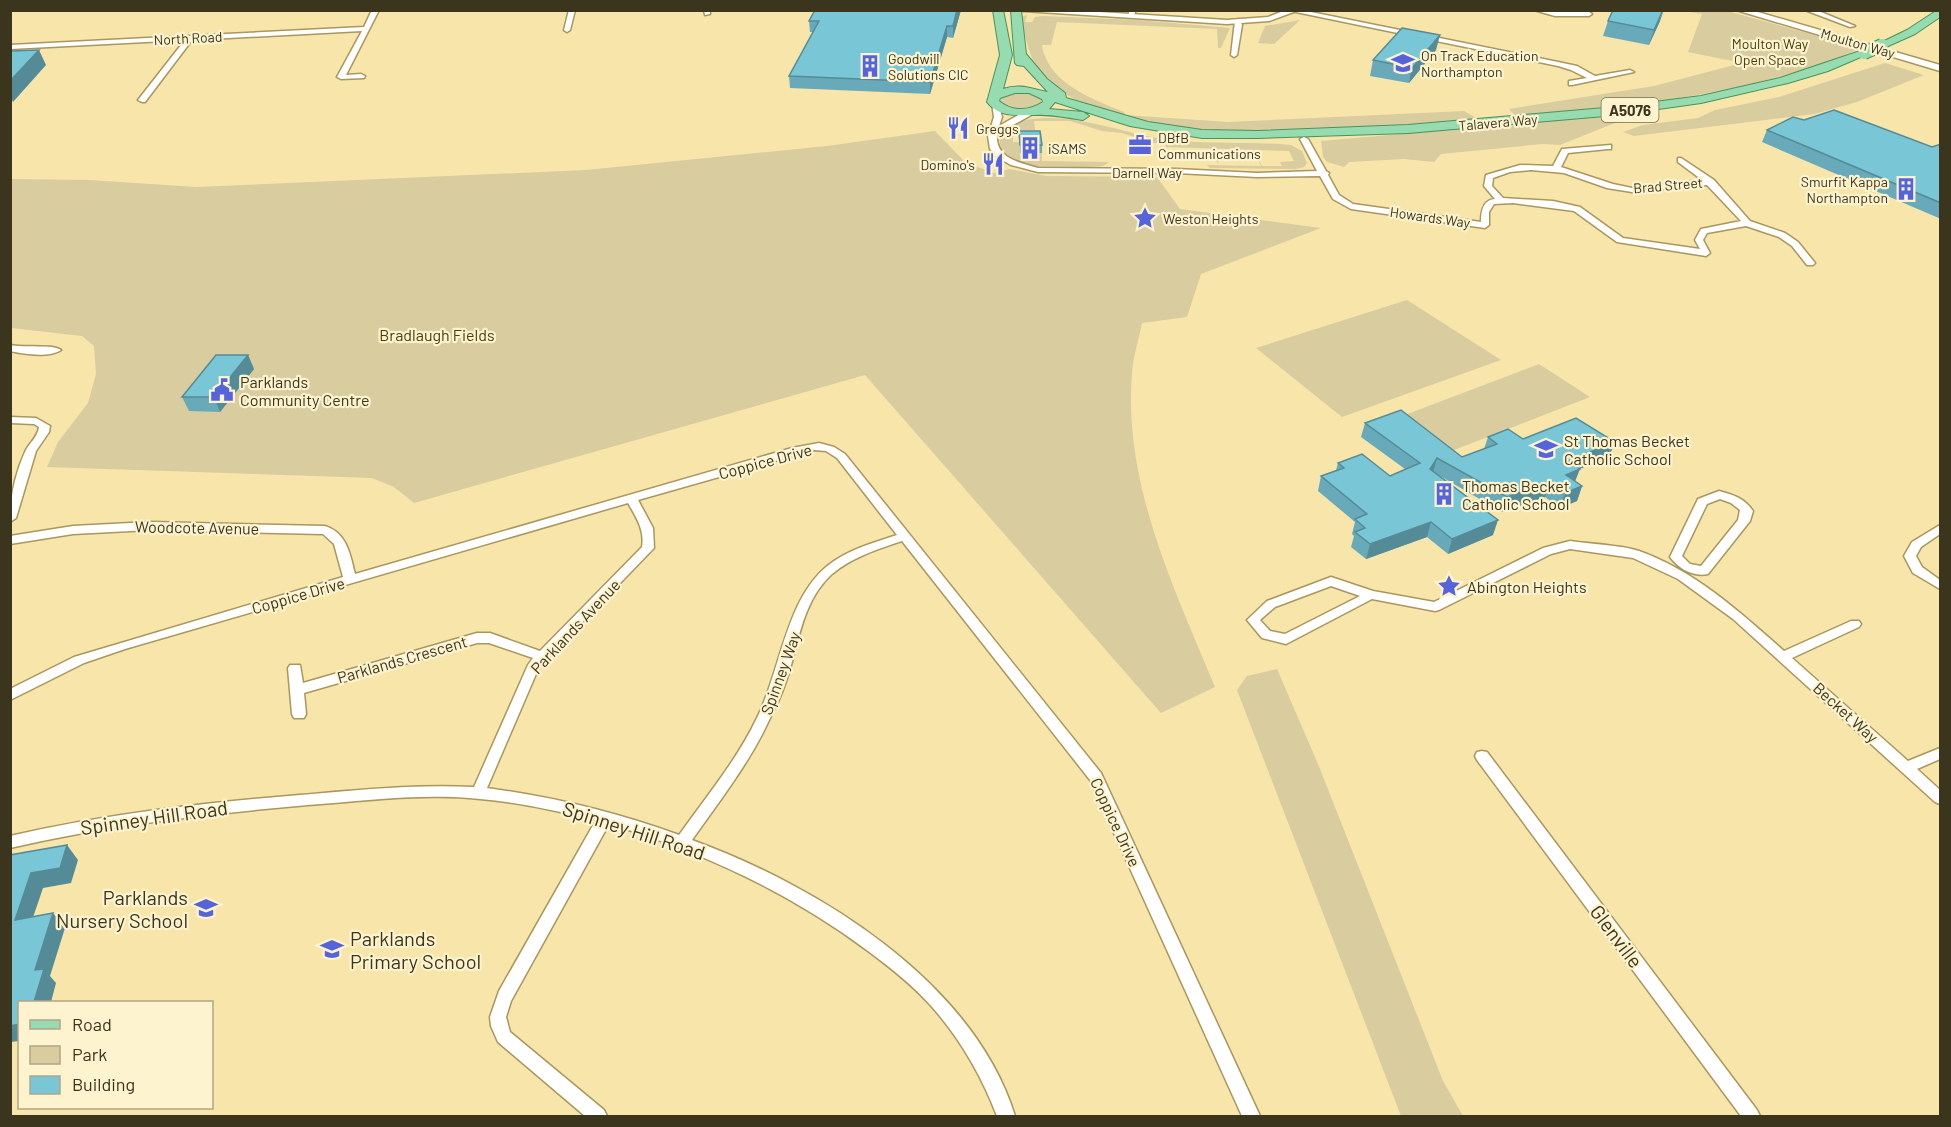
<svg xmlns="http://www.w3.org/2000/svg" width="1951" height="1127" viewBox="0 0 1951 1127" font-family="Barlow,sans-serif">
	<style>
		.green { fill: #d9cc9f }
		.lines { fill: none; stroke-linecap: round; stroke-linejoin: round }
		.minor-casing { stroke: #a9975e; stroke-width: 3 }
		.tertiary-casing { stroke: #a9975e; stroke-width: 3 }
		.primary-casing { stroke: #4a925b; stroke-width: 2 }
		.minor { fill: #fff; fill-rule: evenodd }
		.tertiary { fill: #fff; fill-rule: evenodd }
		.primary { fill: #97dcb0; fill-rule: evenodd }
		.primary-bridge-casing { stroke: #4a925b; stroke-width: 14; stroke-linecap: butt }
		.primary-bridge { stroke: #97dcb0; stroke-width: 12 }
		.wall { fill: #68aab9 }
		.shaded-wall { fill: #558b96 }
		.building { fill: #79c6d7; stroke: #558b96; stroke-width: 1.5 }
		.labels { text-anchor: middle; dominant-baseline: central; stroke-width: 4.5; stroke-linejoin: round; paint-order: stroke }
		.far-street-label { font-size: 14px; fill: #3c351d; stroke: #fdf3cf }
		.far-park-label { font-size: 14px; fill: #4a3d0a; stroke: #fdf3cf }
		.far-poi-label { font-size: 14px; fill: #3c351d; stroke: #fdf3cf; text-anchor: start }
		.shield { fill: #fdf3cf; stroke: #766e52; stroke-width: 1.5 }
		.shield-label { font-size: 15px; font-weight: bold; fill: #3c351d }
		.park-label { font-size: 16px; fill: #4a3d0a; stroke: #fdf3cf }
		.poi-label { font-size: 16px; fill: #3c351d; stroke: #fdf3cf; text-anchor: start }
		.street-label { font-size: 16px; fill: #3c351d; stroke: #fdf3cf }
		.near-street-label { font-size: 20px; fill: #3c351d; stroke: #fdf3cf }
		.near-poi-label { font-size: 20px; fill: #3c351d; stroke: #fdf3cf; text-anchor: end }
	</style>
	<rect width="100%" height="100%" fill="#f7e5a9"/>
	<!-- green -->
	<path class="green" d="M1683 11H1727L1862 48C1843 55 1825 64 1806 69 1712 98 1615 108 1517 118L1509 109 1654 86 1742 63 1688 52 1702 14Z
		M1027 15 1025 22H1032L1035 17 1042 16 1138 20 1230 28 1221 48H1218L1217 29 1057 22 1051 45H1042C1047 83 1094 100 1124 112L1125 115 1228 122 1464 111 1478 119C1372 126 1103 163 1036 66 1029 55 1021 21 1021 17Z
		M1300 20 1274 44 1258 43 1265 26Z
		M1885 63 1924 75 1857 102 1814 114 1634 136 1623 132 1643 125 1698 118 1715 110 1779 97Z
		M1016 92 1030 93 1040 97 1042 103C1029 112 1013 112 1000 103L1001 97Z
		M1640 113 1560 145 1543 144 1441 154 1434 162 1404 159 1349 162 1344 167 1327 162 1323 157 1321 141Z
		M1045 118C1089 117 1128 135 1171 140 1211 145 1251 141 1291 145L1302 151 1307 163 1304 167 1296 169 1210 168 1207 165 1261 166 1256 156H1219L1218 164 1216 158H1206L1212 155H1258L1262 156 1257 157 1262 166H1282L1280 162 1294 161 1289 151 1166 147 1165 143H1154L1122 133 1102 131 1070 121H1034L1035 130H1013V142H1019L1020 153H1042V161L1109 162C1103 168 1095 166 1087 167 1059 168 1023 172 1001 149L999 137C1007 121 1028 119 1045 118Z
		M935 131 966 163 995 173 1009 169 1046 176 1157 177 1180 209 1321 228 1201 274 1187 317 1142 323C1139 339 1133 356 1132 373 1123 484 1174 588 1215 687L1161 713 865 375 414 503 394 487 372 478 47 467 58 442 88 403 96 374 94 346 82 336 11 328 10 179 89 180 196 187 586 170 827 146Z
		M1407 300 1501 360 1342 417 1256 348Z
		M1539 364 1590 397 1444 454 1397 418Z
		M1277 669 1318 764 1443 1081 1463 1116H1401L1237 690 1247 676Z"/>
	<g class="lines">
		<!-- minor casing -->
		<g class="minor-casing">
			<path id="minor" d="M372 10H379L346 75 361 74 365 76 364 78 341 79 337 77 362 31 192 40 145 102H142L138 100 185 40 10 49V45L364 27Z
				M569 10H575L570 30 567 32 564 30Z
				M704 10H710V14L705 15Z
				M1130 10H1136L1133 17 1128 16Z
				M1301 10 1558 62 1577 66 1595 76 1630 70 1634 72 1572 85H1569V81L1587 78 1571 70 1558 66 1291 11Z
				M1534 10 1589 12 1592 14 1589 16H1555Z
				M1805 10H1816L1855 26 1850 27Z
				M1238 19 1240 20 1242 25 1237 55 1234 57 1231 55 1235 21Z
				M992 103 999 105 1002 117 999 126 1027 110H1033V114L997 134C995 159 1019 162 1038 168L1176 169 1257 173 1317 171 1300 139 1304 137 1308 139 1326 171 1329 173 1328 175 1339 195 1353 204 1481 222C1481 211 1483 200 1495 199L1484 186 1486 175 1520 165 1553 166 1562 149 1611 145V149H1608L1568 153 1561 167 1613 184 1632 188 1702 180 1678 162V158H1681L1714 180 1750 221 1785 233 1798 242 1815 263 1813 265H1807L1792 246 1779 237 1746 226 1707 233 1703 240 1710 253 1706 256 1617 242 1574 211 1513 203 1494 204 1489 212V225L1485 228 1351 209 1333 199 1320 176 1257 177 1176 173 1038 172 1011 165 995 156 990 149 988 136 994 117ZM1531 170 1564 173 1607 188 1632 192 1707 185 1741 221 1701 229 1695 240 1700 249 1623 238 1580 207 1553 201 1503 198 1492 186 1493 178 1510 172Z
				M10 345C24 348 53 344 61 350 49 358 24 354 10 351Z
				M10 417 36 418 50 426 49 432 36 451 16 518 10 522C10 498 15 474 25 452 29 443 38 437 39 427L34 424 10 423Z
				M819 443 834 447 845 454 1101 773 1260 1116H1242L1090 780 902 541C878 549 852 557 832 574 805 598 799 637 790 669 785 686 779 701 771 716 751 761 720 800 692 840 818 886 973 981 1015 1116H997C982 1077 961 1040 933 1008 914 986 891 968 868 951 790 893 701 851 609 824L511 1001 506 1017 510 1032 604 1110 607 1116H585L498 1042 491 1026 490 1017 499 991 596 820 588 818C552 810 517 802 480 799 423 793 365 801 308 805 207 814 109 825 10 848V836C106 814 202 803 300 795 358 790 415 784 474 787L528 665 533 658 489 643H477L304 693 306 714 304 718H294L292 714 288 668 290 665H300L303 683 477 633H490L540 651 642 547C645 530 636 517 628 503L125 649 84 663 10 700V689L74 657 343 577 334 544 323 534 150 530 73 534 10 544V536L73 526 150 522 325 526C347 533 350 554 355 574L792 448ZM814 450 826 451 837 458 897 535C876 542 853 548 834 561 786 593 782 668 757 718 737 760 706 797 679 835 616 812 553 797 487 788L539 667 654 548 653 528 638 500Z
				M1719 491C1734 495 1744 498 1753 511L1750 521 1708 574C1693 577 1679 569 1670 557L1698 499ZM1720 499 1731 503 1740 510 1738 520 1701 566 1690 564 1682 556 1707 504Z
				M1940 525V534L1921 547 1916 556 1922 567 1940 580V589L1913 573 1904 556 1912 542Z
				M1570 541C1590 544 1621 545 1639 551 1695 571 1740 612 1784 651L1851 621H1859L1861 624 1859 627 1792 658 1908 761 1940 748V759L1917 769 1940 790V804L1935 802 1733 619 1678 579 1633 558 1570 549 1551 554 1439 610 1435 611 1372 599 1286 644 1262 638 1247 620 1267 601 1331 577 1373 591 1434 602 1543 548ZM1331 586 1360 596 1285 634 1270 631 1260 620 1275 607Z
				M1482 751 1487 752 1757 1110 1760 1116H1741L1477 760 1475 756 1477 752Z"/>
		</g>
		<!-- tertiary casing -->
		<g class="tertiary-casing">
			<path id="tertiary" d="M1010 10H1067L1227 20 1268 17 1286 10H1299L1269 21 1227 24Z
				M1736 10H1751L1940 65V71Z"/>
		</g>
		<!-- primary casing -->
		<g class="primary-casing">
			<path id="primary" d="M993 10H1003L1012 55 1003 89C1020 83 1032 89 1048 92L1024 66 1017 65 1015 63 1011 10H1021L1026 54 1047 79 1065 93 1066 98 1148 122 1202 130 1258 131 1408 125 1616 107 1701 96 1780 78 1860 51 1864 50 1870 53 1828 71 1788 83 1701 103 1616 115 1408 133 1258 138H1202L1130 126 1055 102 1049 109 1083 112 1089 116 1083 120C1068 118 1051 114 1035 115 1017 115 1000 118 987 102L1000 55ZM1015 93H1029L1042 99 1043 102C1029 111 1012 112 999 101L1000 98Z
				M1940 10V17L1915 34 1886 47 1882 48 1876 45 1907 30 1936 11Z"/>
		</g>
		<!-- minor -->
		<use href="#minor" class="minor"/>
		<!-- tertiary -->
		<use href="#tertiary" class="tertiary"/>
		<!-- primary -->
		<use href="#primary" class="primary"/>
		<!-- primary-bridge casing -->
		<g class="primary-bridge-casing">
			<path id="primary-bridge" d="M1864 53 1882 45"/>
		</g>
		<!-- primary-bridge -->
		<use href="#primary-bridge" class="primary-bridge"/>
	</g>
	<!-- wall -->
	<path class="wall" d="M961 10 953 38 947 37 930 94 790 88 789 76 813 32H810L809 21Z
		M1608 21H1660L1649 45 1603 36Z
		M1436 50 1409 83 1370 76 1373 60Z
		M1804 120 1932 147 1941 144V219L1762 142 1767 130Z
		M1019 131 1042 145V153H1020Z
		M248 355 254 369 220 412 189 411 182 397Z
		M1365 423 1462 457 1484 449 1488 437 1523 439 1609 457 1579 469 1575 481 1582 486 1577 501 1560 508 1545 497 1502 512 1440 476 1493 535 1448 554 1427 537 1366 559 1351 547 1354 536 1352 534 1355 522 1318 491 1321 476 1336 470 1338 463 1390 476 1405 469 1361 437Z"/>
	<!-- shaded-wall -->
	<path class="shaded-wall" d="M957 10H961L953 38V26Z
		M1664 10 1660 21 1649 45 1654 30Z
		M947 26V37L930 94V82Z
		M1440 35 1436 50 1409 83 1412 68Z
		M39 50 46 65 13 102 10 96V81Z
		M248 355 254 369 220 412 214 397Z
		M1615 442 1609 457 1562 476 1568 461Z
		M1437 458 1433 473 1430 469Z
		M1580 469 1574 484 1566 475Z
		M1550 482 1545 497 1502 512 1507 497Z
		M1582 486 1577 501 1560 508 1565 493Z
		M1498 520 1493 535 1448 554 1452 539Z
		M1431 522 1427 537 1366 559 1370 544Z
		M67 845 78 860 71 883 43 888 27 935 15 920 31 873Z
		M53 913 65 928 50 976 56 983 51 1002H34L35 970Z
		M20 1024V1041L10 1042V1026Z"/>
	<!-- building -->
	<path class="building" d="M815 10H957L953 26H947L930 82 789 76 819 21H809Z
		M1613 10H1663L1654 30 1608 21Z
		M1402 28 1440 35 1412 68 1373 60Z
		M39 50 10 81V51Z
		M1834 110 1932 147 1941 144V203L1767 130 1793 117 1804 120Z
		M1019 131H1040L1042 145H1020Z
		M216 355H248L214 397H182Z
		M1401 410 1462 457 1497 444 1488 437 1508 429 1523 439 1576 418 1615 442 1568 461 1580 469 1566 475 1582 486 1565 493 1550 482 1507 497 1437 458 1430 469 1498 520 1452 539 1431 522 1370 544 1355 532 1365 528 1355 519 1367 514 1321 476 1344 468 1338 463 1362 454 1390 476 1420 463 1365 423Z
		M67 845 60 868 31 873 15 920 53 913 35 970 44 969 34 1002H20V1024L10 1026V855Z"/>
	<!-- icons -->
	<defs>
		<g id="school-bare" transform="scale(1.8)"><path d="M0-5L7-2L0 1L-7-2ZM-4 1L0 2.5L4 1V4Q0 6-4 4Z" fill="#5564db" stroke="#fdf3cf" stroke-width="2.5" paint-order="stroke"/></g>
		<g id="building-bare" transform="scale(1.8)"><path d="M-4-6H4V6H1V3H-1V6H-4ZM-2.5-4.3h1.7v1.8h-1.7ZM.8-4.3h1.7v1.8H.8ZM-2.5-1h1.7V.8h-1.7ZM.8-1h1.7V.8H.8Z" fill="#5564db" stroke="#fdf3cf" stroke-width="2.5" paint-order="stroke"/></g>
		<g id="restaurant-bare" transform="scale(1.8)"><path d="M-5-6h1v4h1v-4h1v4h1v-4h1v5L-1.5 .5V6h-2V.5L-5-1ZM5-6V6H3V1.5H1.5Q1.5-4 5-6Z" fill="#5564db" stroke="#fdf3cf" stroke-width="2.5" paint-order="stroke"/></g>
		<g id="office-bare" transform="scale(1.8)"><path d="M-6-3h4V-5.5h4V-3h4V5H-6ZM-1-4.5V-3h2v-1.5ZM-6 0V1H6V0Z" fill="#5564db" stroke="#fdf3cf" stroke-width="2.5" paint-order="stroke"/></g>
		<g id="sight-bare" transform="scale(1.8)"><path d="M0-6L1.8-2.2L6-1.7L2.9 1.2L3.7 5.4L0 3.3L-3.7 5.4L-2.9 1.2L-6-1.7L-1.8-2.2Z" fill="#5564db" stroke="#fdf3cf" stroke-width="2.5" paint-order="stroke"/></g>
		<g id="civic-bare" transform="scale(1.8)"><path d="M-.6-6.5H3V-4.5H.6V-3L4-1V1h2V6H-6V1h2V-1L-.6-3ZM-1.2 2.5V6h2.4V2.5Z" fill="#5564db" stroke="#fdf3cf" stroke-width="2.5" paint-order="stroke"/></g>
	</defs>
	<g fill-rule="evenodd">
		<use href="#school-bare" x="1403" y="63"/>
		<use href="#building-bare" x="870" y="66"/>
		<use href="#restaurant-bare" x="958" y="128"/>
		<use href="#office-bare" x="1140" y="145"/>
		<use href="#building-bare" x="1030" y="148"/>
		<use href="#restaurant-bare" x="993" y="164"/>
		<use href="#building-bare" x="1906" y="189"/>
		<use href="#sight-bare" x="1145" y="218"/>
		<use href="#civic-bare" x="222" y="390"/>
		<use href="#school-bare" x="1546" y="449"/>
		<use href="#building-bare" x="1444" y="494"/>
		<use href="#sight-bare" x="1449" y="586"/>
		<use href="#school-bare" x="206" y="908"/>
		<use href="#school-bare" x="332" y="949"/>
	</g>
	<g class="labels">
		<!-- far-street labels -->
		<g class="far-street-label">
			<text transform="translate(188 38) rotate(-3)">North Road</text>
			<text transform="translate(1858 43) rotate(16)">Moulton Way</text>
			<text transform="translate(1498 122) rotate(-5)">Talavera Way</text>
			<text x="1147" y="172">Darnell Way</text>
			<text transform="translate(1668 185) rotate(-5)">Brad Street</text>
			<text transform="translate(1430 217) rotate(8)">Howards Way</text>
		</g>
		<!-- far-park labels -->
		<g class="far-park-label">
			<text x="1770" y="43">Moulton Way<tspan x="1770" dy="16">Open Space</tspan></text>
		</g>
		<!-- far-poi labels -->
		<g class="far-poi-label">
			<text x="1421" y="55">On Track Education<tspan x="1421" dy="16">Northampton</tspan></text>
			<text x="888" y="58">Goodwill<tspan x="888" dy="16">Solutions CIC</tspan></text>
			<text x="976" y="128">Greggs</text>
			<text x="1158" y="137">DBfB<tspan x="1158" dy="16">Communications</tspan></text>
			<text x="1048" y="148">iSAMS</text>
			<text x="975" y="164" text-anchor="end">Domino's</text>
			<text x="1888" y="181" text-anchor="end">Smurfit Kappa<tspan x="1888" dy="16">Northampton</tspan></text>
			<text x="1163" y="218">Weston Heights</text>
		</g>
		<!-- shield labels -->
		<rect class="shield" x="1601.5" y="98" width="57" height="24" rx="4.5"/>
		<g class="shield-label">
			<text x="1630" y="110">A5076</text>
		</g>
		<!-- park labels -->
		<g class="park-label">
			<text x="437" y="334">Bradlaugh Fields</text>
		</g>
		<!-- poi labels -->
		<g class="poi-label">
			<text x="240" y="381">Parklands<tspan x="240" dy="18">Community Centre</tspan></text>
			<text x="1564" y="440">St Thomas Becket<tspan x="1564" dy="18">Catholic School</tspan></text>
			<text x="1462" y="485">Thomas Becket<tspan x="1462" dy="18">Catholic School</tspan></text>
			<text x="1467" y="586">Abington Heights</text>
		</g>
		<!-- street labels -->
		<g class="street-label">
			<text transform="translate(765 461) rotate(-15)">Coppice Drive</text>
			<text transform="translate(197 527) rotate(1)">Woodcote Avenue</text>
			<text transform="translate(298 595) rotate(-16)">Coppice Drive</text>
			<text transform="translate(575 626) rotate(-47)">Parklands Avenue</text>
			<text transform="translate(402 659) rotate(-16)">Parklands Crescent</text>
			<text transform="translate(780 673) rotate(-70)">Spinney Way</text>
			<text transform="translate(1846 712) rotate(42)">Becket Way</text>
			<text transform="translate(1116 822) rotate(65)">Coppice Drive</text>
		</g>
		<!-- near-street labels -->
		<g class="near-street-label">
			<text transform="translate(154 817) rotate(-8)">Spinney Hill Road</text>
			<text transform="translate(634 830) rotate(18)">Spinney Hill Road</text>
			<text transform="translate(1617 936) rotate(53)">Glenville</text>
		</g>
		<!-- near-poi labels -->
		<g class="near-poi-label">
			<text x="188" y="897">Parklands<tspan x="188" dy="23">Nursery School</tspan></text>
			<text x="350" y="938" text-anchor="start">Parklands<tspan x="350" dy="23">Primary School</tspan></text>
		</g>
	</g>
	<!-- border -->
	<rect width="1951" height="1127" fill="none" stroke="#3c351d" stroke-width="24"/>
	<!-- legend -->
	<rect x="18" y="1001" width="195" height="108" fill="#fdf3cf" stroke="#b0a788" stroke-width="1.5"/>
	<rect x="30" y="1020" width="30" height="9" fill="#97dcb0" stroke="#b0a788" stroke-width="1.5"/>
	<text x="72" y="1031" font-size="18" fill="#3c351d">Road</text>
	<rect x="30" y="1046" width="30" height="18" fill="#d9cc9f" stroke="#b0a788" stroke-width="1.5"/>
	<text x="72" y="1061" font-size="18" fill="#3c351d">Park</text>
	<rect x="30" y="1076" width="30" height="18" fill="#79c6d7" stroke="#b0a788" stroke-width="1.5"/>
	<text x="72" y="1091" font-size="18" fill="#3c351d">Building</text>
</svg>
